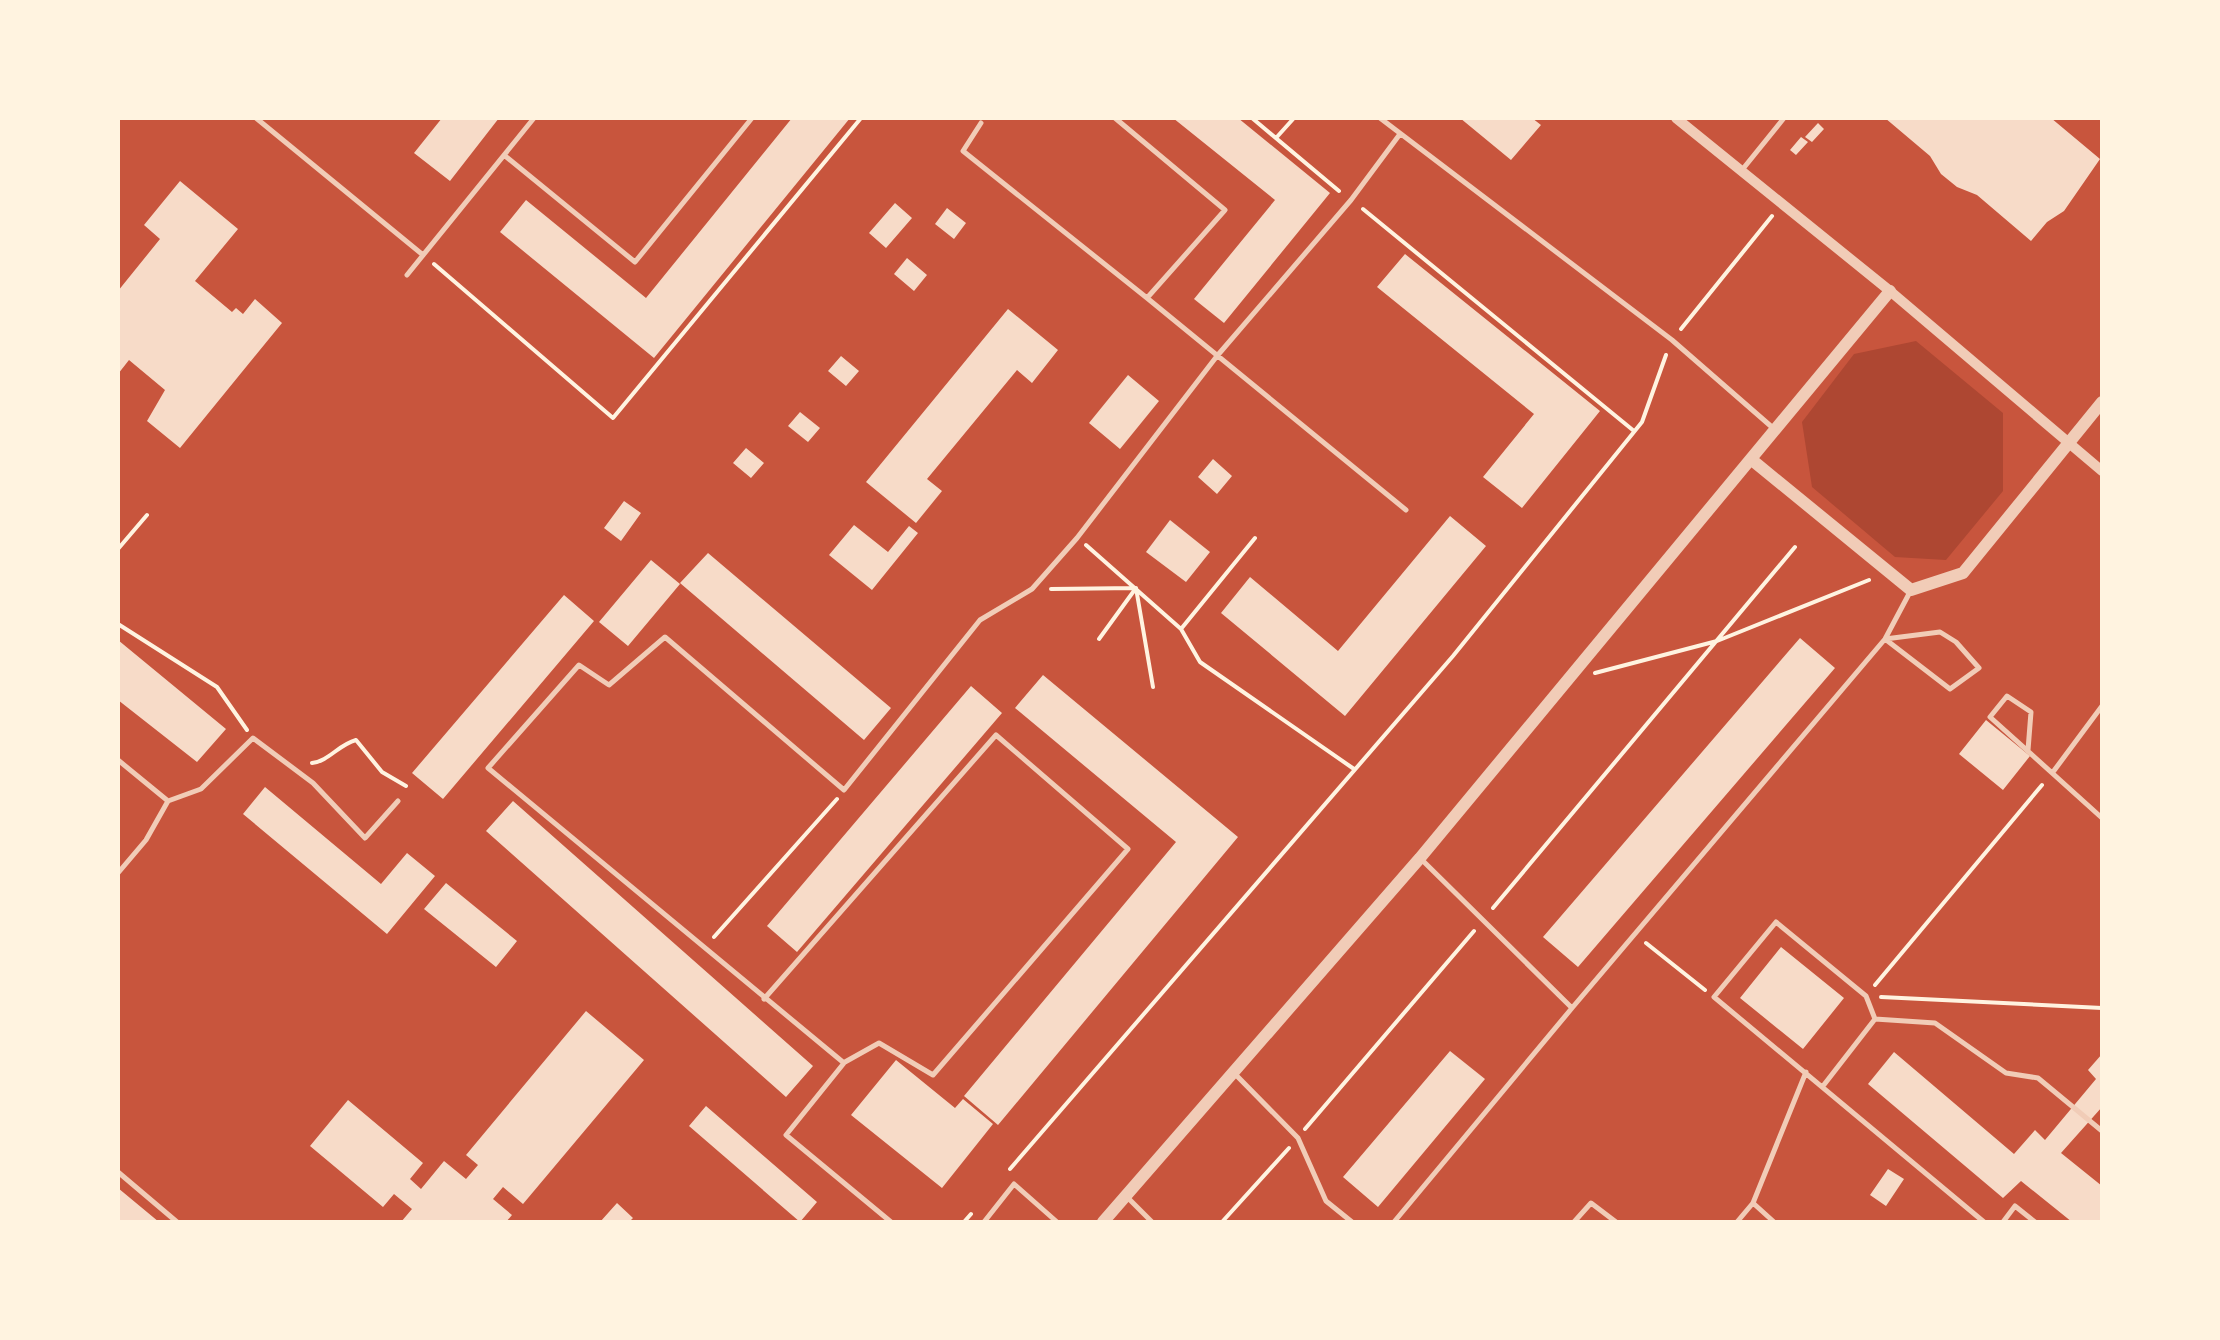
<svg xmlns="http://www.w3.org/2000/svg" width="2220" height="1340" viewBox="0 0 2220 1340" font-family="'Work Sans',sans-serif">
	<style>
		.green { fill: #ae4732 }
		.building { fill: #f7dbc8 }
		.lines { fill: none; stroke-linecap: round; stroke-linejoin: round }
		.path { stroke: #fff3e0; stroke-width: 4 }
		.service { stroke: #f1ccb7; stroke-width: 5 }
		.minor { stroke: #f1ccb7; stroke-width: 10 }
		.tertiary { stroke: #f1ccb7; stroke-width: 12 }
	</style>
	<rect width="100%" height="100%" fill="#c8553d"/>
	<!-- green -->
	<path class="green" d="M1916 341 2003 413V491L1946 560 1895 557 1812 487 1802 422 1854 354Z"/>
	<!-- building -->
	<path class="building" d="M442 118H499L450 181 414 153Z
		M792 118H850L654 358 500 232 526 200 646 298Z
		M1173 118H1238L1330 193 1224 323 1194 299 1275 200Z
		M1460 118H1532L1541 125 1511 160Z
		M1885 118H2051L2100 159 2064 211 2047 222 2031 241 1977 195 1957 187 1941 174 1930 156Z
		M1818 123 1824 129 1812 142 1805 137Z
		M1801 137 1808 142 1796 155 1790 150Z
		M180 181 238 229 195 281 232 312 236 308 243 314 255 299 282 323 180 448 147 421 165 390 129 360 118 374V291L160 239 144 225Z
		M895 203 912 218 886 248 869 233Z
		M947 208 966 223 954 239 935 224Z
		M1405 254 1600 411 1522 508 1483 477 1534 414 1377 287Z
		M907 258 927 275 914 291 894 274Z
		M1008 309 1058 350 1032 383 1017 370 927 479 942 491 916 523 866 482Z
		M841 356 859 371 846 386 828 371Z
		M1128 375 1159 401 1120 449 1089 423Z
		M800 412 820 428 808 442 788 426Z
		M746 448 764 463 751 478 733 463Z
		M1213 459 1232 476 1217 494 1198 477Z
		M624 501 641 513 621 541 604 528Z
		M1450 516 1486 546 1345 716 1221 613 1250 577 1338 651Z
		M1170 520 1210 552 1186 582 1146 552Z
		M854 525 888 552 909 526 918 533 872 590 829 555Z
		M708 553 891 708 864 740 680 583Z
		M651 560 680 584 628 646 599 622Z
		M564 595 594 621 443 799 412 773Z
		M1800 638 1835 668 1578 967 1543 937Z
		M118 640 226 729 197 762 118 700Z
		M1043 675 1238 837 998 1125 964 1096 1176 842 1015 708Z
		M971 686 1002 713 797 952 767 926Z
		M1986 720 2030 756 2003 790 1959 754Z
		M265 787 381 884 407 853 435 876 387 934 243 814Z
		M513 801 813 1066 786 1097 486 831Z
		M446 883 517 941 496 967 424 909Z
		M1781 947 1844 998 1803 1049 1740 998Z
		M586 1011 644 1060 523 1204 503 1187 493 1199 512 1215 506 1222H401L412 1209 394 1194 383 1207 310 1146 348 1100 423 1163 410 1179 421 1189 444 1161 466 1179 478 1165 466 1155Z
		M1450 1051 1485 1079 1378 1207 1343 1177Z
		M1894 1052 2014 1154 2035 1130 2045 1140 2096 1079 2088 1070 2102 1054V1107L2061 1153 2102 1186V1222H2072L2021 1181 2003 1198 1868 1084Z
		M896 1060 955 1108 963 1099 993 1124 942 1188 851 1115Z
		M706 1106 817 1202 800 1222 689 1126Z
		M1888 1169 1904 1179 1886 1206 1870 1195Z
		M118 1188 159 1222H118Z
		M617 1203 633 1218 629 1222H600Z"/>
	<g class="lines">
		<!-- path -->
		<path class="path" d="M1252 118 1339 191
			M1276 138 1294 118
			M1363 209 1634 431
			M434 264 613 418 861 118
			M1681 329 1772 216
			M1086 545 1181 629 1255 538
			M118 549 147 515
			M1136 588 1153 687
			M1051 589 1136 588
			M118 624 217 687 247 730
			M1181 629 1200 662 1354 769
			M1099 639 1136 588
			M1595 673 1717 641 1869 580
			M312 763C329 761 338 745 356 740L382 772 406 786
			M1493 908 1795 547
			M714 937 837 799
			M1646 943 1705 990
			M1875 985 2042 785
			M1881 997 2102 1008
			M1305 1129 1474 931
			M1010 1169 1453 656 1642 422 1666 355
			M964 1222 971 1214
			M1222 1222 1289 1148"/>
		<!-- service -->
		<path class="service" d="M256 118 423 255
			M1115 118 1225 210 1147 298 1406 510
			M1380 118 1672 340 1773 428
			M981 123 963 151 1147 298
			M504 155 635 262 752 118
			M1742 170 1784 118
			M407 275 534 118
			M1940 632 1956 642 1979 668 1950 689 1885 639Z
			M2028 750 2031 712 2007 696 1990 717 2102 818
			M118 760 168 801 146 840 118 873
			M2053 772 2102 706
			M168 801 201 789 253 738 313 783 365 838 398 801
			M764 999 996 735 1128 849 933 1075 879 1043 845 1062
			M1572 1008 1885 639 1910 592
			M1875 1019 1866 996 1776 922 1714 997 1984 1222
			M1236 1075 1298 1138 1326 1201 1352 1222
			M1823 1086 1875 1019 1935 1023 2006 1073 2038 1078 2102 1131
			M118 1172 177 1222
			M1126 1196 1152 1222
			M1753 1203 1774 1222
			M891 1222 786 1135 844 1063 488 768 579 665 609 685 665 637 844 790 980 620 1032 589 1077 538 1217 356 1351 200 1400 134
			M984 1222 1014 1184 1057 1222
			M1394 1222 1572 1008 1420 858
			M1574 1222 1591 1203 1616 1222
			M1737 1222 1753 1203 1806 1072
			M2003 1222 2015 1206 2035 1222"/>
		<!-- minor -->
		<path class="minor" d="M1676 118 1890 291 2102 471"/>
		<!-- tertiary -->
		<path class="tertiary" d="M1752 460 1911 590 1963 573 2102 402
			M1103 1222 1420 858 1890 291"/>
	</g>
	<!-- border -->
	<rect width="2220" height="1340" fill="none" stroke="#fff3e0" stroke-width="240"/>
</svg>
